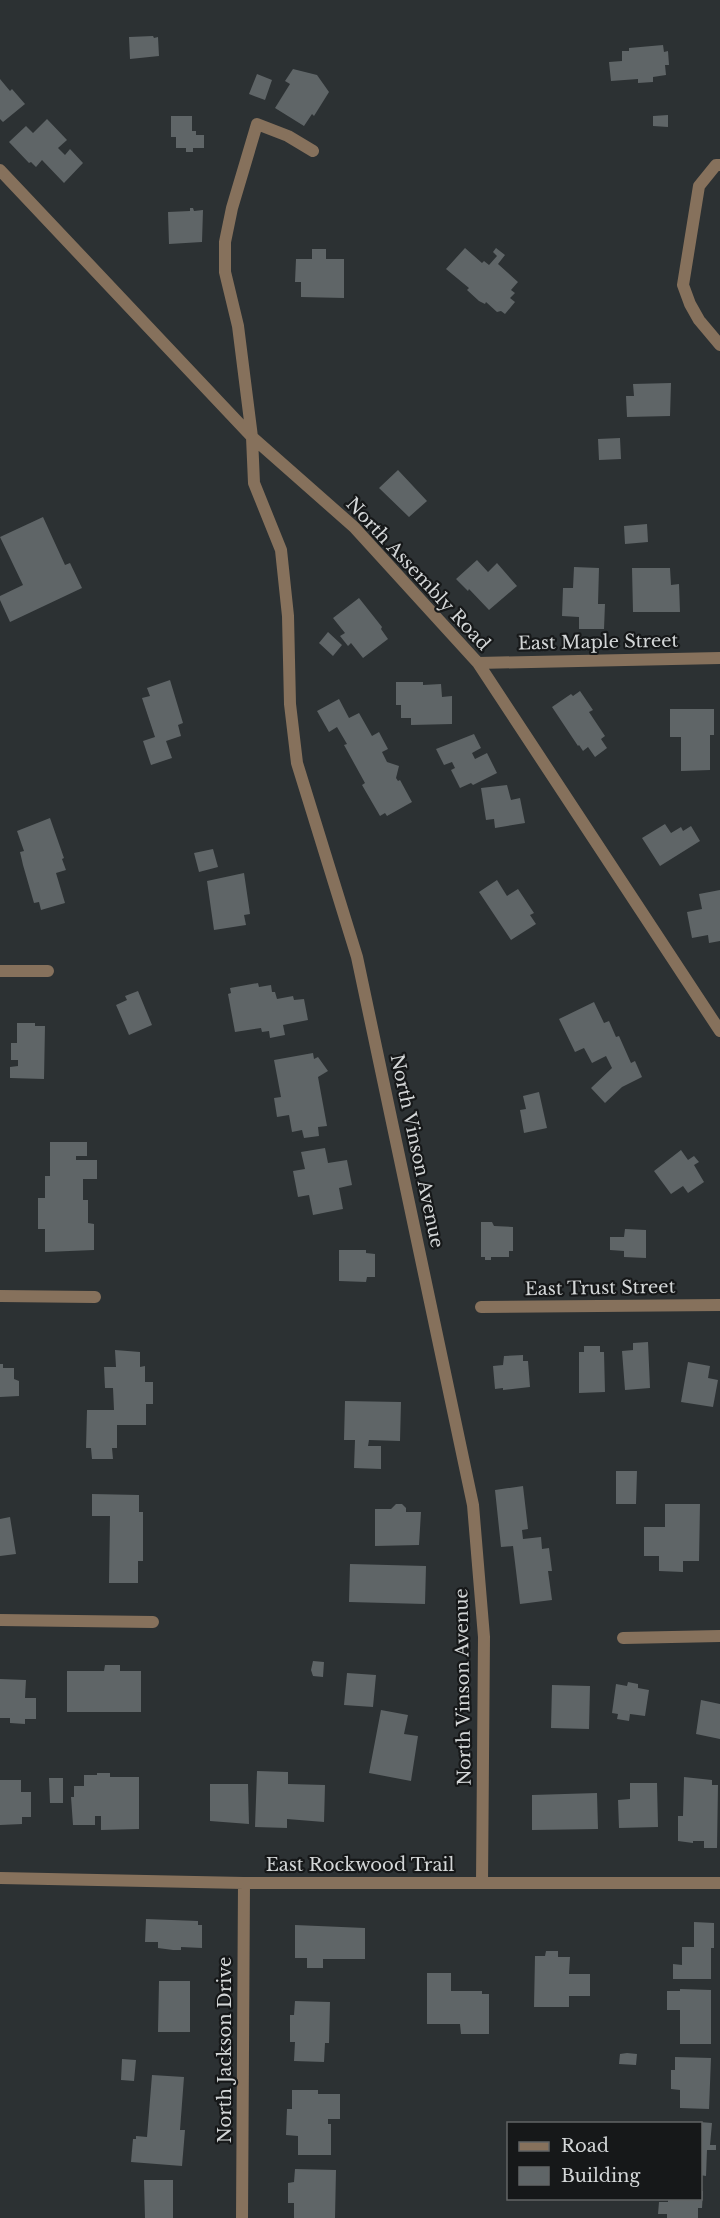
<svg xmlns="http://www.w3.org/2000/svg" width="720" height="2218" viewBox="0 0 720 2218" font-family="'Libre Baskerville',serif">
	<style>
		.building { fill: #5f6567 }
		.lines { fill: none; stroke-linecap: round; stroke-linejoin: round }
		.minor { stroke: #86715c; stroke-width: 12 }
		.labels { text-anchor: middle; dominant-baseline: central; stroke-width: 4.5; stroke-linejoin: round; paint-order: stroke }
		.street-label { font-size: 18px; fill: #d3d6d7; stroke: #161819 }
	</style>
	<rect width="100%" height="100%" fill="#2c3133"/>
	<!-- building -->
	<path class="building" d="M153 36 154 38 158 37 159 56 130 59 129 37Z
		M663 45 664 52 668 51 669 65H665L666 75 653 77V82L638 83V79L611 81 609 62 622 61V51H629V48Z
		M293 69 317 75 329 92 314 116 312 114 304 126 275 108 290 84 285 81Z
		M257 74 272 80 265 100 249 94Z
		M0 79 10 91 12 89 25 104 3 122 0 119Z
		M668 115V127L653 126V116Z
		M171 116H192V131H196V135H204V148H193V152H186V148H176V137H171Z
		M47 119 67 140 58 148 65 155 70 149 83 163 64 183 42 160 36 167 31 162 29 163 9 142 26 126 33 133Z
		M190 208H193L194 211 203 210 202 242 169 244 168 212 190 211Z
		M465 248 482 263 484 261 489 265 497 256 493 252 496 248 505 255 498 264 518 282 511 290 515 293 510 298 515 302 505 314 501 311 497 312 486 302 485 304 479 301 467 290 469 288 446 269Z
		M312 249H326V259H344V298L301 297V282H295L296 259H312Z
		M671 383 670 416 627 417 626 396H634L633 384Z
		M620 438 621 459 599 460 598 439Z
		M398 470 427 501 409 517 379 488Z
		M43 517 65 565 70 563 82 588 10 622 0 600V596L23 585 0 537Z
		M647 524 648 542 625 544 624 526Z
		M477 560 488 572 497 563 517 586 489 610 469 589 468 591 456 579Z
		M574 567 599 568 598 604H605L604 629H579V617L562 616 563 588H573Z
		M632 568H670L671 585 679 584 680 612H633Z
		M359 598 382 627 381 629 388 639 363 658 351 643 348 646 340 636 345 633 333 618Z
		M328 632 342 645 333 656 319 643Z
		M170 680 183 723 178 725 181 736 166 741 172 758 151 765 143 741 155 737 142 698 150 696 147 688Z
		M396 682H423V685L441 684 442 697 452 696V724L411 725V718H401V705H396Z
		M580 691 593 710 589 712 605 736 601 739 607 748 595 757 588 747 583 751 579 745 578 746 552 707 571 694 573 696Z
		M339 699 349 718 359 713 372 736 379 732 388 749 382 752 387 762 399 766 396 778 398 781 400 780 412 802 387 816 385 813 380 816 362 785 365 783 344 745 347 744 337 727 329 732 317 711Z
		M670 709H714V735H710V770L681 771V737H670Z
		M474 734 481 748 472 753 475 759 487 753 497 773 473 785 471 783 460 788 451 770 455 768 452 762 444 765 436 749Z
		M507 785 511 800 520 798 525 823 495 828 494 819 486 820 481 788Z
		M50 818 64 858 62 859 66 870 56 873 65 903 41 910 39 902 34 903 23 865 20 852 24 851 17 831Z
		M665 824 671 833 681 827 683 831 691 826 700 841 660 866 642 838Z
		M213 849 218 867 199 872 194 853Z
		M244 873 250 914 244 915 246 925 214 930 207 881Z
		M497 880 507 896 518 889 534 913 530 915 536 924 511 940 479 892Z
		M720 890V941L709 943 708 935 692 938 687 912 702 909 699 894Z
		M258 983 259 987 271 985 272 992H275L277 999 293 996 294 1000 304 999 308 1020 283 1025 285 1035 270 1038 269 1031 262 1032 261 1028 235 1032 228 994 231 993 230 988Z
		M138 991 152 1025 129 1035 116 1005 127 1000 125 996Z
		M594 1002 604 1023 609 1021 616 1037 619 1036 631 1063 635 1061 642 1077 622 1087 605 1103 591 1088 612 1068 606 1056 592 1063 584 1048 575 1052 559 1019Z
		M17 1023H35V1026H45L44 1079 10 1078V1067L18 1066V1060H11V1043H17Z
		M313 1053 314 1059 318 1057 328 1071 318 1077 327 1126 318 1127 319 1136 304 1138 302 1130 292 1132 289 1115 277 1117 274 1098 281 1097 274 1060Z
		M539 1092 547 1128 524 1133 520 1110 526 1109 523 1096Z
		M50 1142H87V1156H76V1160H97V1179H83V1200H88V1223L94 1224V1250L45 1252V1229H38V1198H45V1176H50Z
		M325 1148 328 1163 347 1160 352 1185 339 1188 343 1209 313 1215 309 1195 298 1197 293 1171 305 1169 301 1152Z
		M681 1150 688 1160 694 1156 699 1162 694 1165 704 1182 688 1193 683 1186 671 1194 654 1171Z
		M481 1222H492L494 1226 513 1227V1251H509V1257H491V1260H485V1257H481Z
		M625 1229 646 1230V1258L624 1257V1251L610 1250V1237H624Z
		M339 1250H366V1253L375 1254V1277H367L366 1282 339 1281Z
		M648 1342 650 1388 625 1390 622 1351 633 1350V1343Z
		M584 1346H600V1352H604L605 1392 579 1393V1352H584Z
		M115 1350 140 1352V1367L145 1366V1382H153V1404H146V1425H117V1448H112L113 1459H92L91 1448H86L87 1410H114L113 1388H105L104 1367H116Z
		M523 1355V1361H528L530 1387 503 1390V1388L495 1389 493 1366 503 1365 504 1356Z
		M688 1362 710 1366 708 1378 718 1380 713 1407 681 1402Z
		M0 1364H3V1368H14V1379L19 1381V1396L0 1397Z
		M345 1401 401 1402 400 1441 369 1440 368 1446H381V1469L354 1468 355 1440H344Z
		M616 1471H637L636 1504H616Z
		M523 1486 528 1529 522 1530 523 1539 541 1537 542 1549 549 1548 552 1571H548L552 1600 520 1604 513 1546 501 1547 495 1490Z
		M92 1494 139 1495V1512H143V1561H138V1583H109L110 1516H92Z
		M396 1504H402L406 1508V1512H421L419 1545 375 1546V1509H391Z
		M665 1504H700L699 1561H683V1572L659 1571V1556H644V1527H665Z
		M10 1517 16 1554 0 1556V1519Z
		M350 1564 426 1566 425 1604 349 1602Z
		M313 1661 324 1662 323 1677 313 1676 311 1670Z
		M105 1665H120V1671H141V1712H67V1671H104Z
		M347 1673 376 1675 373 1707 344 1705Z
		M0 1679 26 1680 25 1698H36V1719H25V1724L10 1723V1718H0Z
		M628 1682 638 1684V1688L649 1690 645 1716 630 1714 629 1721 617 1719 618 1714 612 1713 616 1684 627 1686Z
		M552 1685 590 1686 589 1729 551 1728Z
		M701 1700 720 1704V1739L696 1734Z
		M381 1710 408 1715 404 1734 418 1736 411 1781 369 1773Z
		M257 1771 288 1772V1784L325 1785 324 1822 287 1819V1828L255 1827Z
		M97 1773H110V1777H139V1829L101 1830V1816H95V1825H73L71 1797H74V1786H84V1775H97Z
		M684 1777 712 1780V1785H718L717 1848H704V1841H693V1843L678 1841V1816H683Z
		M49 1778H63V1803H50Z
		M0 1780H21V1792H31V1817H22V1824L0 1825Z
		M630 1783H657L658 1827 619 1828 618 1800 630 1799Z
		M210 1784H248L249 1824 210 1821Z
		M597 1793 598 1829 532 1830V1795Z
		M146 1919 198 1921V1925H202V1948L181 1947V1950H173L158 1948V1942H145Z
		M694 1922 714 1923V1948H711V1979H673V1964L682 1965V1947H694Z
		M295 1925 365 1928V1959H323V1968H307V1958H295Z
		M546 1951H558V1957H570L569 1974H590V1996H569V2007H534L535 1956H545Z
		M427 1973H451V1991H482V1994H489V2034H461L460 2024H427Z
		M159 1981H190V2032H158Z
		M680 1989 711 1990V2044H680V2010H667V1991H680Z
		M295 2001 330 2002 329 2043H325L324 2062 294 2061 295 2042H290V2015H294Z
		M627 2053 637 2054 636 2065 619 2064 620 2054Z
		M675 2057 711 2058 709 2109 680 2108V2090L671 2089V2070H675Z
		M122 2059 136 2060 134 2081 121 2080Z
		M152 2075 184 2077 180 2130H185L182 2166 131 2162 133 2139H136V2136L147 2137Z
		M292 2090H318V2094H340V2119H328V2124H331V2155H298V2136L286 2135 287 2109H292Z
		M700 2122 712 2123 710 2145H716V2150H707L706 2176 700 2175Z
		M295 2169 336 2170 335 2218H294V2203H288V2183L294 2182Z
		M144 2180H173V2218H145Z
		M700 2191H703L702 2208H698V2218H667V2214H658L659 2202H668V2198H700Z"/>
	<g class="lines">
		<!-- minor -->
		<path class="minor" d="M313 151 288 136 257 124 232 208 225 242V272L238 326 252 437 254 483 281 550 288 616 290 704 297 763 357 957 473 1505 484 1637 482 1883
			M720 165H716L699 186 683 285 690 304 699 320 720 345
			M0 170 252 437 354 527 478 663 720 1031
			M478 663 720 658
			M0 971H48
			M0 1296 95 1297
			M481 1307 720 1305
			M0 1620 153 1622
			M623 1638 720 1636
			M0 1878 244 1883H720
			M242 2218 244 1883"/>
	</g>
	<g class="labels">
		<!-- street labels -->
		<g class="street-label">
			<text transform="translate(418 574) rotate(47)">North Assembly Road</text>
			<text transform="translate(598 642) rotate(-1)">East Maple Street</text>
			<text transform="translate(417 1151) rotate(78)">North Vinson Avenue</text>
			<text transform="translate(600 1288) rotate(-1)">East Trust Street</text>
			<text transform="translate(463 1687) rotate(-91)">North Vinson Avenue</text>
			<text x="360" y="1865">East Rockwood Trail</text>
			<text transform="translate(225 2050) rotate(-90)">North Jackson Drive</text>
		</g>
	</g>
	<!-- legend -->
	<rect x="507" y="2122" width="195" height="78" fill="#161819" stroke="#626465" stroke-width="1.5"/>
	<rect x="519" y="2142" width="30" height="9" fill="#86715c" stroke="#626465" stroke-width="1.5"/>
	<text x="561" y="2152" font-size="18" fill="#d3d6d7">Road</text>
	<rect x="519" y="2167" width="30" height="18" fill="#5f6567" stroke="#626465" stroke-width="1.5"/>
	<text x="561" y="2182" font-size="18" fill="#d3d6d7">Building</text>
</svg>
